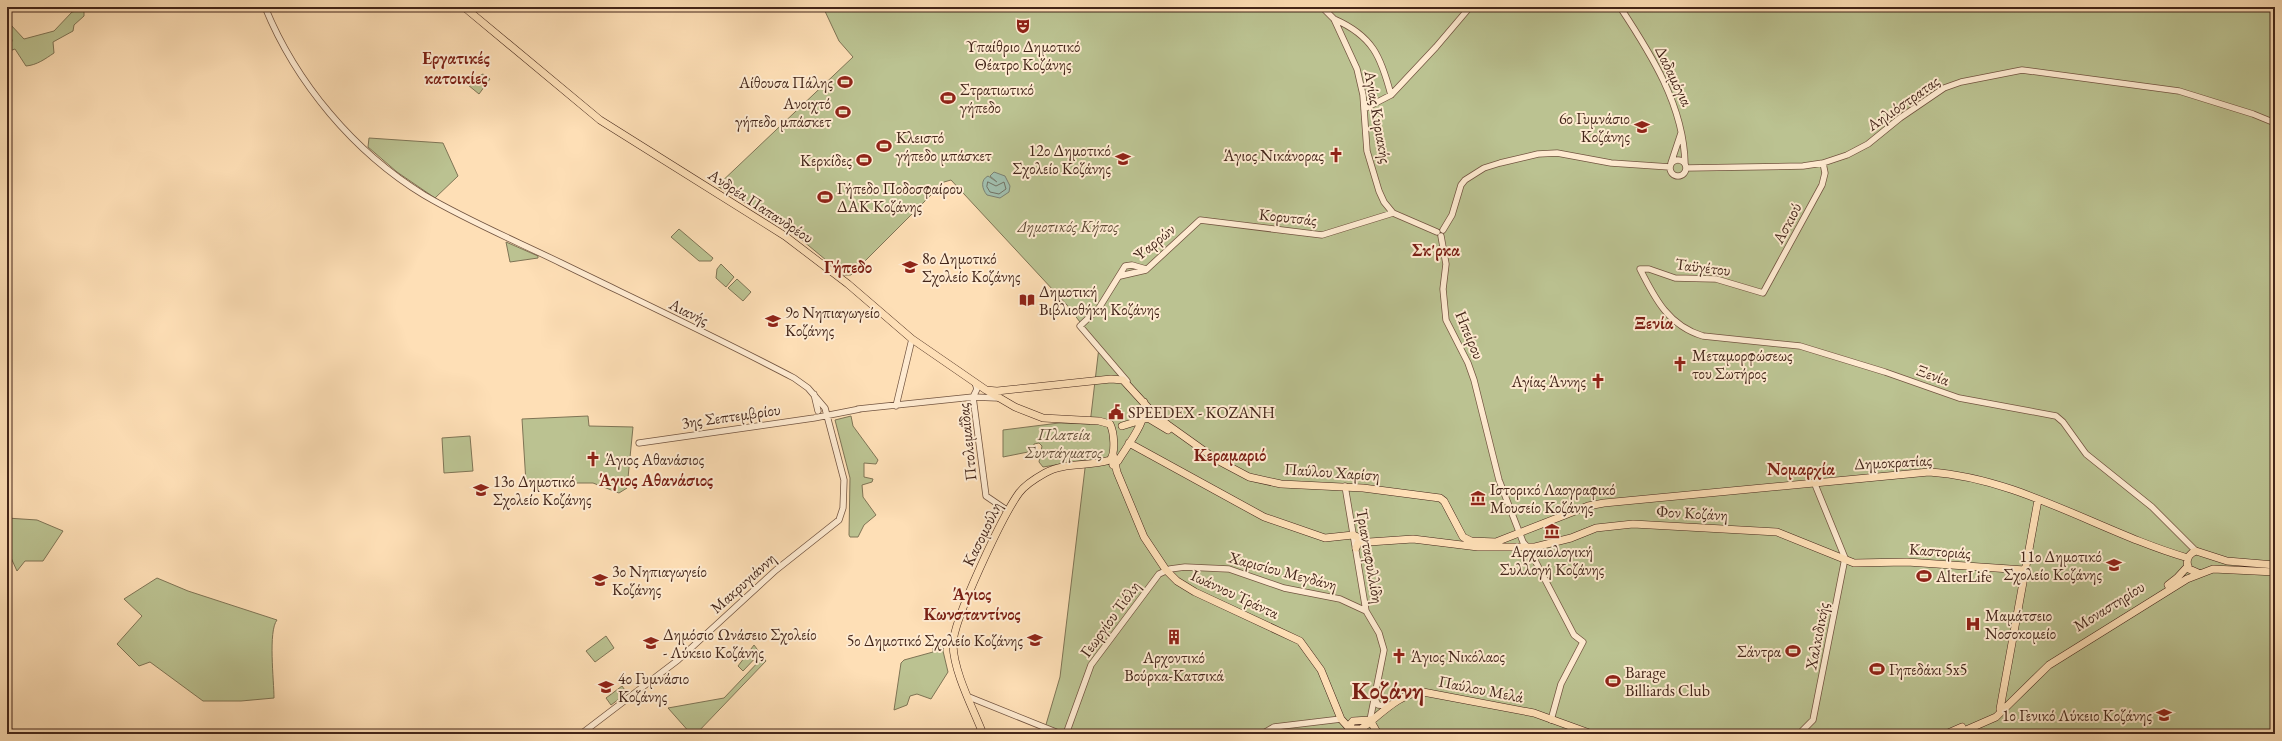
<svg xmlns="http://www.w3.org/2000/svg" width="2282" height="741" viewBox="0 0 2282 741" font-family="'EB Garamond',serif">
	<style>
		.green { fill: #bbc291; stroke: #7f7455 }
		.water { fill: #a0bdac; stroke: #7b8071 }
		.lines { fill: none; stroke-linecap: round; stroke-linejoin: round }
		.shore { stroke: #727162; stroke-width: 1 }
		.minor-casing { stroke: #725440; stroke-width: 7 }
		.major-casing { stroke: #432519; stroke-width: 8 }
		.minor { stroke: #feead0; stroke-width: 5.5 }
		.major { stroke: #fedfb6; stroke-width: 7 }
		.labels { text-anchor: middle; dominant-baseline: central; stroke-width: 4; stroke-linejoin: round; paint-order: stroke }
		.poi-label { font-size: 16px; fill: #432519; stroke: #feead0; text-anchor: start }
		.street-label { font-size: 16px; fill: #432519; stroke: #feead0 }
		.park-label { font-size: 16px; font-style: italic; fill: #614c37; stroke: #feead0 }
		.neighbourhood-label { font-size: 17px; font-weight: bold; fill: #7a1f14; stroke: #feead0 }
		.town-label { font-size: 24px; font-weight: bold; fill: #7a1f14; stroke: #feead0 }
	</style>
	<rect width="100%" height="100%" fill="#fedfb6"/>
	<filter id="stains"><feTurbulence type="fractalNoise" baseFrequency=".005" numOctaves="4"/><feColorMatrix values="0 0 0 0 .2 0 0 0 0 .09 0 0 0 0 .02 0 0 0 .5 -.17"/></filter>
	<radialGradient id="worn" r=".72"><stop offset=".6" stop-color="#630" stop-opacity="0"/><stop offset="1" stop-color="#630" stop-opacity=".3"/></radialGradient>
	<!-- green -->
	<path class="green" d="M823 7H2275V734H1041L1045 728 1060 677 1086 460 1043 467 1039 462 1042 446 1039 443 1034 444 1033 451 1003 457V430L1059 423 1090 424 1099 347 1067 305 951 180 944 182 851 275H844L791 231 717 186 853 57 839 41Z
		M81 10 84 12V16L74 25 73 31 53 42 54 53C45 59 37 65 26 66L15 49 7 52V46L11 45 12 40 7 31 10 24 24 39 54 31 72 12Z
		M483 74 490 79 479 94 468 85 474 78Z
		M369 138 443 143 458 176 435 198 397 172 368 147Z
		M679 229 713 258 711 261H699L671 237Z
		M506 242 538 256V258L510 262Z
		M721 264 734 277 726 287 716 278 717 269Z
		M737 279 751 292 743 301 728 288Z
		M588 416 589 426 633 427 627 488 619 493 593 483H526L522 419Z
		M851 416 853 426 878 460 876 464 864 463V477L873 479 872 482 862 485 863 497 876 515 864 525 858 537H850L849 535 850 478 835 420Z
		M470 436 473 471 444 473 442 438Z
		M7 518 37 520 63 531 43 561H25L17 571 7 549Z
		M157 578 188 591 277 620C268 631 274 681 274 698L241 701H203L150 662 139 666 117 644 142 616 124 599Z
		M606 636 614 648 595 662 586 651Z
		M938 639 944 644 943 651 948 672 931 699 917 694 910 696 907 705 894 710 901 663 904 660 933 652V641Z
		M754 645 760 653 743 671 738 666Z
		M763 657 766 661 696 734H691L668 708 724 698Z
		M622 686 627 693 611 705 606 698Z"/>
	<!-- water -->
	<path class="water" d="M994 172 1005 176 1010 186 1009 192 1000 198 987 195C982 189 980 180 988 176L997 182 990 176Z"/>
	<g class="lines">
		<!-- shore -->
		<path class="shore" d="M988 182 996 186 1004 182 1006 189 999 194 990 192 987 187Z"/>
		<!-- minor casing -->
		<g class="minor-casing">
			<path id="minor" d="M265 7C296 83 354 152 424 195 468 221 516 241 561 263 639 301 718 338 794 378L808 388 825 408 844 480 843 508 839 520 776 570 678 660 581 734
				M1322 7 1334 19 1357 69 1363 95 1367 151 1379 191 1384 202 1393 213
				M1620 7C1651 54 1684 106 1685 164
				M1334 19C1373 36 1381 57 1391 95
				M1364 109 1391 95 1436 47 1470 7
				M1670 168a8 8 0 1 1 16 0a8 8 0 1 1-16 0Z
				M1671 163 1681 133
				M1823 163 1825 173 1822 185 1763 293 1716 279 1675 278 1649 269H1640C1655 299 1669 326 1703 336L1800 346 1885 372 1959 398 2056 416 2063 422 2086 454 2152 507 2196 551
				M1686 168 1803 166 1823 163 1847 155 1868 144 1900 118 1944 88 1961 82 2022 70 2179 91 2253 114 2275 123
				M1443 230 1452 215 1461 185 1465 180 1484 168 1500 163 1538 154 1557 153 1611 163 1670 167
				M1441 236 1446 264 1443 289 1446 320 1468 363 1474 380 1499 480 1523 542 1529 549 1574 635 1583 642 1561 684 1551 720
				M1120 276 1146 270 1200 220 1322 235 1393 213 1437 232
				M1127 381 1080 326 1099 308 1125 266 1132 265 1146 269
				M975 383 977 389 973 397 986 496 1008 511
				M814 394 818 411
				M896 406 912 339
				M858 409 973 397 998 398
				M639 443 814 418 860 409
				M1345 486 1366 611 1379 633 1384 650 1370 720
				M969 697 1061 734
				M1375 699 1378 705 1389 706
				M7 730 15 734
				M1066 734 1091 665 1159 574 1170 569 1185 567 1229 569 1284 588 1340 599 1366 611
				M1262 734 1274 727 1341 719
				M1799 734 1813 720 1845 558 1814 482"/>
		</g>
		<!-- major casing -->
		<g class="major-casing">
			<path id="major" d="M464 7 600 120 785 236 848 284 912 339 986 390 1015 407 1043 418 1099 421 1110 424C1114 432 1116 453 1110 460 1089 467 1064 462 1045 473 1036 478 1025 485 1019 493 1003 515 952 622 953 645 954 673 973 708 983 734
				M986 390 997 391 1111 379 1123 380 1154 414 1168 425 1217 460 1249 477 1281 484 1363 488 1440 498 1444 501 1463 537 1471 541 1496 542 1588 506 1604 503 1929 472C2021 478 2101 533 2188 558
				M1122 426 1148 418 1168 430
				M1129 443 1264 517 1325 538 1353 535 1369 542 1413 539 1478 547H1535L1571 538 1596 528 1633 524 1777 532 1854 563 1907 562 2025 570
				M1113 454 1117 472 1144 537 1166 570 1177 581 1195 592 1300 641 1321 670 1341 719 1350 729H1361C1378 717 1400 692 1423 692L1534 713 1592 734
				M1113 465 1118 461C1127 446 1149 419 1144 402
				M1356 548 1358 543 1364 540
				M2198 573 2189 569C2185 561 2188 554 2196 551L2227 561 2275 565
				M2168 585 2177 578 2188 566
				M2000 709 2038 500
				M1370 720 1378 734
				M1348 727 1353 721 1370 720
				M1946 734 1962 727
				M1957 734 1996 717 2049 665 2187 579 2213 569 2275 572"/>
		</g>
		<!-- minor -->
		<use href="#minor" class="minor"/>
		<!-- major -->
		<use href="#major" class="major"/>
	</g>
	<!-- icons -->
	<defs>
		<g id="theatre-bare" transform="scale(1.2)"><path d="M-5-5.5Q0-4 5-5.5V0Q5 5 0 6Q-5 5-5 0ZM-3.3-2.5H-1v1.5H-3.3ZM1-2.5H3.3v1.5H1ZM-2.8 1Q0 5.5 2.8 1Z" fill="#8f2418" stroke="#feead0" stroke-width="2.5" paint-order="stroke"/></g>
		<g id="stadium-bare" transform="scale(1.2)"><path d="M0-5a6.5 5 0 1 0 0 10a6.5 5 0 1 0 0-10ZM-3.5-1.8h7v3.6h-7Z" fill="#8f2418" stroke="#feead0" stroke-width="2.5" paint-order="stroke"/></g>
		<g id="school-bare" transform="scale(1.2)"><path d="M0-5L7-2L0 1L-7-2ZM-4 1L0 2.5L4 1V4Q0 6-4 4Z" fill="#8f2418" stroke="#feead0" stroke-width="2.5" paint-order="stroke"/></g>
		<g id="church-bare" transform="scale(1.2)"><path d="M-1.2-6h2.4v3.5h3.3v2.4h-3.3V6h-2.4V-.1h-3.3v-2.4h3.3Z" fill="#8f2418" stroke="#feead0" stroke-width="2.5" paint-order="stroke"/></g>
		<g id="library-bare" transform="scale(1.2)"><path d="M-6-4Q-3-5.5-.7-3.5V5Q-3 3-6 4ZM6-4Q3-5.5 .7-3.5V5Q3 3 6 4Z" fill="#8f2418" stroke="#feead0" stroke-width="2.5" paint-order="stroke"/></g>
		<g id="civic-bare" transform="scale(1.2)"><path d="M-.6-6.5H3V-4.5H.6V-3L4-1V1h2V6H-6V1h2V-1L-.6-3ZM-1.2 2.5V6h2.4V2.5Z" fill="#8f2418" stroke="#feead0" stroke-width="2.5" paint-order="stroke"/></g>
		<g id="museum-bare" transform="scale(1.2)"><path d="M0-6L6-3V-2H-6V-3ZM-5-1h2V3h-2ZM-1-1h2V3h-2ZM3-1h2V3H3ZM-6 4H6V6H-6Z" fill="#8f2418" stroke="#feead0" stroke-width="2.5" paint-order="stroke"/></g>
		<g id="hospital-bare" transform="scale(1.2)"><path d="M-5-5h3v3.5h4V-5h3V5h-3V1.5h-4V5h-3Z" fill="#8f2418" stroke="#feead0" stroke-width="2.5" paint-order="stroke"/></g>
		<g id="building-bare" transform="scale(1.2)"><path d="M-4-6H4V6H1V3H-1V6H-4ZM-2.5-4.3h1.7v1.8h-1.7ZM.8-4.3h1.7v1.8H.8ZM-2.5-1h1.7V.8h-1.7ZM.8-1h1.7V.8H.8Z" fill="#8f2418" stroke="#feead0" stroke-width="2.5" paint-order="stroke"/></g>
	</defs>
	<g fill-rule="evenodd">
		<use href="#theatre-bare" x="1023" y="26"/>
		<use href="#stadium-bare" x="845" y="82"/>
		<use href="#stadium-bare" x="948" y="98"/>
		<use href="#stadium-bare" x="843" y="112"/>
		<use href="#school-bare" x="1642" y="127"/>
		<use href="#stadium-bare" x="884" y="146"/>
		<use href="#church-bare" x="1336" y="155"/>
		<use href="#school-bare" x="1123" y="159"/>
		<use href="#stadium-bare" x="864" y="160"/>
		<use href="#stadium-bare" x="825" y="197"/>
		<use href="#school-bare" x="910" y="267"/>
		<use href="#library-bare" x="1027" y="300"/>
		<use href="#school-bare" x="773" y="321"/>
		<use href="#church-bare" x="1680" y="364"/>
		<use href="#church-bare" x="1598" y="381"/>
		<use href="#civic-bare" x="1116" y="412"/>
		<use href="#church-bare" x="593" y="459"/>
		<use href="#school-bare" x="481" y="490"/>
		<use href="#museum-bare" x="1478" y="498"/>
		<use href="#museum-bare" x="1552" y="531"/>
		<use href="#school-bare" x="2114" y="565"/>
		<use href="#stadium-bare" x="1924" y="576"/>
		<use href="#school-bare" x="600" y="580"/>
		<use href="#hospital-bare" x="1973" y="624"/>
		<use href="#building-bare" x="1174" y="637"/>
		<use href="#school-bare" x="1035" y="640"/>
		<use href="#school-bare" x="651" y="643"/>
		<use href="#stadium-bare" x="1793" y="651"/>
		<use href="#church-bare" x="1399" y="656"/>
		<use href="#stadium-bare" x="1877" y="669"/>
		<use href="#stadium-bare" x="1613" y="681"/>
		<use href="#school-bare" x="606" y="687"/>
		<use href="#school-bare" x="2164" y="715"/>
	</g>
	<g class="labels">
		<!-- poi labels -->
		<g class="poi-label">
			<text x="1023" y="46" text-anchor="middle">Υπαίθριο Δημοτικό<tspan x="1023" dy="18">Θέατρο Κοζάνης</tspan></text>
			<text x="833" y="82" text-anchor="end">Αίθουσα Πάλης</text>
			<text x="960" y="89">Στρατιωτικό<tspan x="960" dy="18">γήπεδο</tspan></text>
			<text x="831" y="103" text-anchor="end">Ανοιχτό<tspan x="831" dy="18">γήπεδο μπάσκετ</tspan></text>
			<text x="1630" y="118" text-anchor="end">6ο Γυμνάσιο<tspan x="1630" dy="18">Κοζάνης</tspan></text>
			<text x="896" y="137">Κλειστό<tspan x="896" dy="18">γήπεδο μπάσκετ</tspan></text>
			<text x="1111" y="150" text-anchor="end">12ο Δημοτικό<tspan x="1111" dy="18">Σχολείο Κοζάνης</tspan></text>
			<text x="1324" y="155" text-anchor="end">Άγιος Νικάνορας</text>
			<text x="852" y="160" text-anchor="end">Κερκίδες</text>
			<text x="837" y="188">Γήπεδο Ποδοσφαίρου<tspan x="837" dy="18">ΔΑΚ Κοζάνης</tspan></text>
			<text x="922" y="258">8ο Δημοτικό<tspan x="922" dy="18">Σχολείο Κοζάνης</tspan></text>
			<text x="1039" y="291">Δημοτική<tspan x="1039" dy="18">Βιβλιοθήκη Κοζάνης</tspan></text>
			<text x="785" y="312">9ο Νηπιαγωγείο<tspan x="785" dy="18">Κοζάνης</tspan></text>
			<text x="1692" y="355">Μεταμορφώσεως<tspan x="1692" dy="18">του Σωτήρος</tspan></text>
			<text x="1586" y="381" text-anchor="end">Αγίας Άννης</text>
			<text x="1128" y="412">SPEEDEX - ΚΟΖΑΝΗ</text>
			<text x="605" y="459">Άγιος Αθανάσιος</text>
			<text x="493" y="481">13ο Δημοτικό<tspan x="493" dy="18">Σχολείο Κοζάνης</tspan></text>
			<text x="1490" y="489">Ιστορικό Λαογραφικό<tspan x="1490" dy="18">Μουσείο Κοζάνης</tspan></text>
			<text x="1552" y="551" text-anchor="middle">Αρχαιολογική<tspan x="1552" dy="18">Συλλογή Κοζάνης</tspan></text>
			<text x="2102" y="556" text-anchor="end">11ο Δημοτικό<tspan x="2102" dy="18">Σχολείο Κοζάνης</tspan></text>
			<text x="612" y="571">3ο Νηπιαγωγείο<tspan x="612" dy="18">Κοζάνης</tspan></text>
			<text x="1936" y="576">AlterLife</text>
			<text x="1985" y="615">Μαμάτσειο<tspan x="1985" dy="18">Νοσοκομείο</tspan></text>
			<text x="663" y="634">Δημόσιο Ωνάσειο Σχολείο<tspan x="663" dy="18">- Λύκειο Κοζάνης</tspan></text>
			<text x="1023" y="640" text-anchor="end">5ο Δημοτικό Σχολείο Κοζάνης</text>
			<text x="1781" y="651" text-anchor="end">Σάντρα</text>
			<text x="1411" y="656">Άγιος Νικόλαος</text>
			<text x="1174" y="657" text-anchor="middle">Αρχοντικό<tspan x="1174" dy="18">Βούρκα-Κατσικά</tspan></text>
			<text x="1889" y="669">Γηπεδάκι 5x5</text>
			<text x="1625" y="672">Barage<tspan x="1625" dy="18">Billiards Club</tspan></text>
			<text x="618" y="678">4ο Γυμνάσιο<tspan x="618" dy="18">Κοζάνης</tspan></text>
			<text x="2152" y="715" text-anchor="end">1ο Γενικό Λύκειο Κοζάνης</text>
		</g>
		<!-- street labels -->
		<g class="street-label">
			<text transform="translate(1674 76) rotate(64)">Δαδαμόγια</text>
			<text transform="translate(1903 103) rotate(-35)">Αηλιόστρατας</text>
			<text transform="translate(1378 117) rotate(80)">Αγίας Κυριακής</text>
			<text transform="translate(761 206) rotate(33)">Ανδρέα Παπανδρέου</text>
			<text transform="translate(1288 217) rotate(6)">Κορυτσάς</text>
			<text transform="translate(1787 223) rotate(-62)">Ασκιού</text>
			<text transform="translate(1154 242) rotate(-39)">Ψαρρών</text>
			<text transform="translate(1703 267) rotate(7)">Ταϋγέτου</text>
			<text transform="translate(689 312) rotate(26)">Αιανής</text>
			<text transform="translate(1470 335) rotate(67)">Ηπείρου</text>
			<text transform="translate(1933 375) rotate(20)">Ξενία</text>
			<text transform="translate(731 416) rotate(-8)">3ης Σεπτεμβρίου</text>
			<text transform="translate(967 442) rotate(-96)">Πτολεμαΐδας</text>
			<text transform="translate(1893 462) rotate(-3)">Δημοκρατίας</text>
			<text transform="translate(1332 472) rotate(4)">Παύλου Χαρίση</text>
			<text transform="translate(1692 513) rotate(3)">Φον Κοζάνη</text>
			<text transform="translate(982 534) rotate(-64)">Κασομούλη</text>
			<text transform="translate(1940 551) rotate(4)">Καστοριάς</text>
			<text transform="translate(1370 556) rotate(80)">Τριανταφυλλίδη</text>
			<text transform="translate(1283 571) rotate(15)">Χαρισίου Μεγδάνη</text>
			<text transform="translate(743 583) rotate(-42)">Μακρυγιάννη</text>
			<text transform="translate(1235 594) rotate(25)">Ιωάννου Τράντα</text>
			<text transform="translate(2109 606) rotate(-32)">Μοναστηρίου</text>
			<text transform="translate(1110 619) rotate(-54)">Γεωργίου Τιόλη</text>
			<text transform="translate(1817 636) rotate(-79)">Χαλκιδικής</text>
			<text transform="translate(1481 689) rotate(11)">Παύλου Μελά</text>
		</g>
		<!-- park labels -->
		<g class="park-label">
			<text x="1068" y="226">Δημοτικός Κήπος</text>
			<text x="1064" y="434">Πλατεία<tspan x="1064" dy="18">Συντάγματος</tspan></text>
		</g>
		<!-- neighbourhood labels -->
		<g class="neighbourhood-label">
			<text x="456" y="58">Εργατικές<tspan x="456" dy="20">κατοικίες</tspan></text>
			<text x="1436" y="250">Σκ'ρκα</text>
			<text x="848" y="267">Γήπεδο</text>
			<text x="1654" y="323">Ξενία</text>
			<text x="1230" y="455">Κεραμαριό</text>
			<text x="1801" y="469">Νομαρχία</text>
			<text x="656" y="480">Άγιος Αθανάσιος</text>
			<text x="972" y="594">Άγιος<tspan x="972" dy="20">Κωνσταντίνος</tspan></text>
		</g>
		<!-- town labels -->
		<g class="town-label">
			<text x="1388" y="690">Κοζάνη</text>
		</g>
	</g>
	<!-- margin -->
	<rect width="2282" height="741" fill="none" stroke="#fedfb6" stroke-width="24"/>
	<rect x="8" y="8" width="2266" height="725" fill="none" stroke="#432519" stroke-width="2"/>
	<rect x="12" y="12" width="2258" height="717" fill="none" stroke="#432519"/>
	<rect width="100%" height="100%" filter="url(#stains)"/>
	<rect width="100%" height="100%" fill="url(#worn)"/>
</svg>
